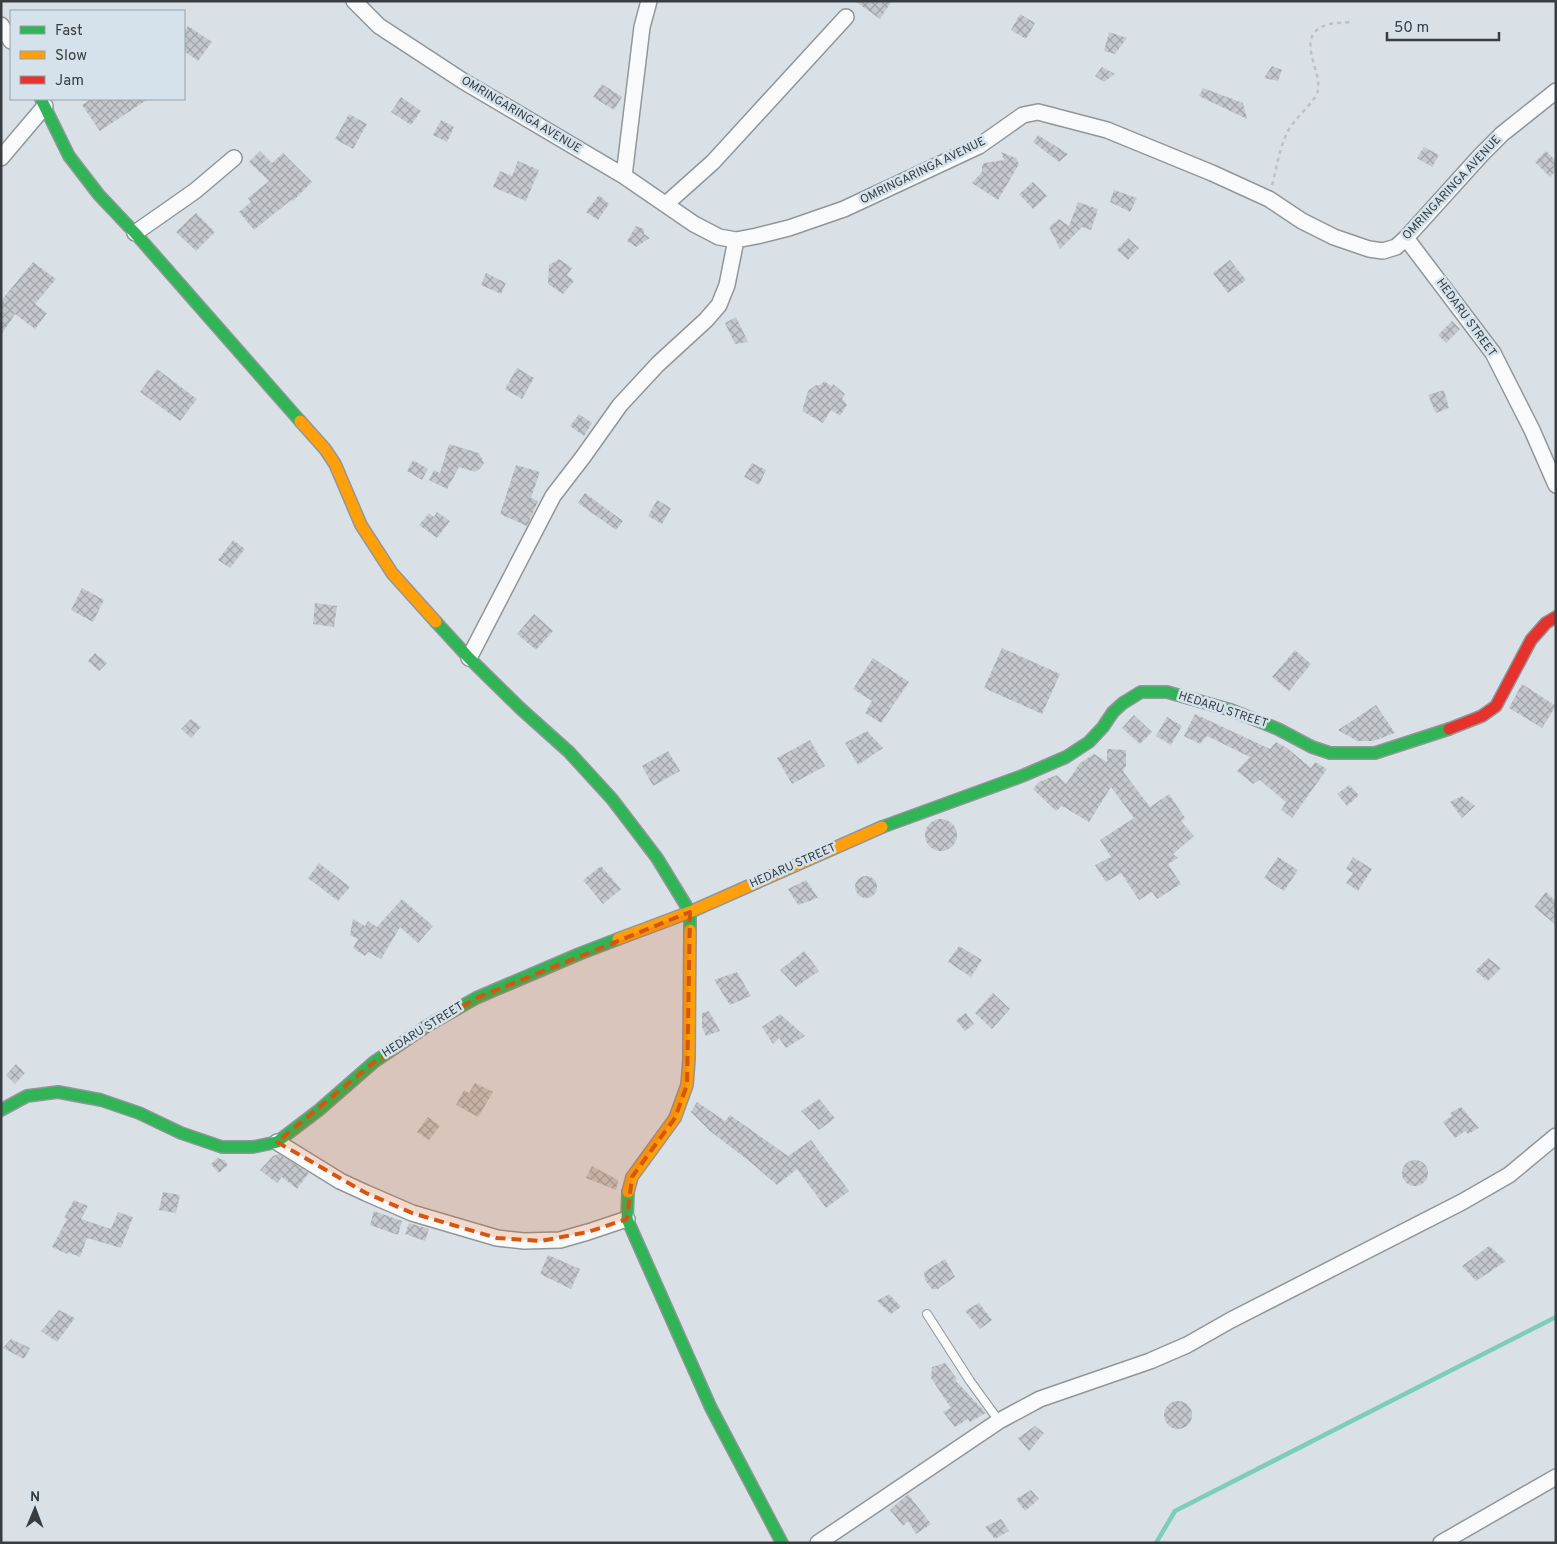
<svg xmlns="http://www.w3.org/2000/svg" width="1557" height="1544" viewBox="0 0 1557 1544" font-family="Overpass,sans-serif">
	<style>
		.lines { fill: none; stroke-linecap: round; stroke-linejoin: round }
		.stream { stroke: #7ecdbb; stroke-width: 4.5 }
		.building { fill: url(#building-cross-hatch) }
		.lane-casing { stroke: #90969a; stroke-width: 10 }
		.street-casing { stroke: #90969a; stroke-width: 18 }
		.fast-casing { stroke: #90969a; stroke-width: 14 }
		.slow-casing { stroke: #90969a; stroke-width: 14 }
		.jam-casing { stroke: #90969a; stroke-width: 14 }
		.path { stroke: #bec1c3; stroke-width: 2.5; stroke-dasharray: 4 4; stroke-linecap: butt }
		.lane { stroke: #f9fafb; stroke-width: 8 }
		.street { stroke: #f9fafb; stroke-width: 15 }
		.fast { stroke: #30b455; stroke-width: 11 }
		.slow { stroke: #ff9f0a; stroke-width: 11 }
		.jam { stroke: #e5322d; stroke-width: 11 }
		.marked { fill: #d65611; fill-opacity: 0.2; stroke: #d65611; stroke-width: 4; stroke-dasharray: 10 6; stroke-linejoin: round }
		.labels { text-anchor: middle; dominant-baseline: central; stroke-width: 5; stroke-linejoin: round; paint-order: stroke }
		.street-label { font-size: 12px; fill: #373d40; stroke: #d5e2eb }
	</style>
	<defs>
		<pattern id="building-cross-hatch" width="8" height="8" patternUnits="userSpaceOnUse" patternTransform="scale(1.25)"><rect width="8" height="8" fill="#c4c8cd"/><path d="M0 0l8 8M0 8l8-8" fill="none" stroke="#a0a4a8"/></pattern>
	</defs>
	<rect width="100%" height="100%" fill="#dae1e6"/>
	<g class="lines">
		<!-- stream -->
		<path class="stream" d="M1156 1543 1175 1511 1556 1317"/>
	</g>
	<!-- building -->
	<path class="building" d="M855 1H892L880 19Z
		M1020 14 1035 23 1026 39 1011 30Z
		M188 26 212 42 198 61 184 51V32Z
		M1109 32 1127 38 1115 54 1104 51Z
		M1272 66 1282 70 1278 81 1264 78Z
		M1102 67 1115 74 1104 82 1095 76Z
		M602 84 622 97 614 110 593 97Z
		M1203 88 1243 103 1247 119 1199 96Z
		M401 97 421 111 411 125 391 112Z
		M91 99H148L100 131 82 105Z
		M349 114 367 124 353 149 335 139Z
		M441 120 454 127 447 142 433 135Z
		M1038 135 1068 154 1059 162 1033 142Z
		M1424 147 1439 155 1432 167 1417 158Z
		M260 151 272 163 283 153 312 182 293 201 291 200 254 230 239 212 251 202 248 198 269 181 249 162Z
		M1546 151 1556 161V171L1550 177 1535 162Z
		M1001 152 1016 158 1019 164 998 200 972 183 982 172V166L984 163 1004 160Z
		M518 161 539 170 526 201 493 187 500 171 512 176Z
		M1033 182 1047 196 1033 209 1019 194Z
		M1114 190 1137 198 1130 212 1110 202Z
		M599 195 609 204 598 220 586 212Z
		M1078 202 1098 209 1091 230 1082 227 1060 249 1049 227 1059 219 1069 226Z
		M196 213 215 232 196 251 176 232Z
		M636 226 644 229V234L650 238 636 247 627 241Z
		M1128 238 1139 248 1128 260 1117 250Z
		M559 259 572 268 567 275 574 281 563 294 548 284 549 265Z
		M1230 260 1246 280 1228 293 1213 273Z
		M33 262 56 279 35 304 47 313 35 329 15 314 1 335V301Z
		M486 273 506 283 501 294 481 285Z
		M736 317 748 342 735 344 725 323Z
		M1452 321 1460 329 1446 343 1438 335Z
		M517 368 534 378 522 399 505 389Z
		M157 369 197 399 180 421 140 392Z
		M824 381 831 386 833 384 845 394 842 398 847 405 840 416 831 410 823 423 802 411 808 391 816 385H821Z
		M1444 390 1449 408 1436 413 1428 395Z
		M579 414 592 423 584 436 570 426Z
		M449 444 479 453 484 463 481 468 475 472 459 467 447 489 429 480 434 470 440 473Z
		M413 460 428 469 422 480 407 471Z
		M752 463 766 470 759 485 744 477Z
		M516 465 540 472 531 498 538 501 527 526 500 514Z
		M585 493 623 521 616 530 578 503Z
		M657 500 671 508 662 524 648 516Z
		M437 512 450 521 437 538 419 525 429 513 434 517Z
		M233 540 245 549 230 568 218 560Z
		M82 588 104 600 93 622 71 610Z
		M315 603 337 606 334 627 313 624Z
		M534 614 553 631 536 650 517 634Z
		M1002 648 1060 674 1042 714 984 688Z
		M1295 650 1311 664 1289 691 1272 677Z
		M95 653 107 663 99 671 88 661Z
		M873 658 909 682 881 723 865 713 872 701 853 689Z
		M1522 684 1556 706 1542 728 1509 708Z
		M1376 705 1395 733 1373 741H1357L1338 730Z
		M1195 714 1270 749 1276 742 1287 748 1311 768 1315 762 1327 769 1292 818 1281 810 1286 802 1260 780 1253 784 1237 771 1250 757 1207 736 1200 744 1184 736Z
		M1134 715 1152 732 1140 744 1122 728Z
		M1167 717 1182 726 1171 745 1156 736Z
		M191 719 201 727 191 738 181 729Z
		M867 731 883 748 858 765 845 743Z
		M810 740 825 766 792 784 777 758Z
		M1107 749 1126 750V766L1123 770 1125 774 1150 807 1169 794 1185 818 1181 821 1194 836 1173 854 1178 858 1168 864 1181 884 1157 899 1152 892 1139 900 1121 873 1106 882 1095 865 1111 857 1100 840 1134 818 1111 787 1089 822 1062 806 1056 811 1033 789 1039 782 1057 775 1066 784 1080 763 1094 754 1107 762Z
		M668 751 680 771 653 786 642 766Z
		M1349 785 1359 795 1347 806 1337 794Z
		M1462 796 1475 806 1462 818 1450 802Z
		M925 835a16 16 0 1 1 32 0a16 16 0 1 1-32 0Z
		M1278 857 1298 870 1284 891 1264 878Z
		M1353 857 1372 869 1358 891 1346 883 1353 873 1346 869Z
		M319 863 350 887 338 901 308 878Z
		M601 866 621 889 603 904 583 880Z
		M855 887a11 11 0 1 1 22 0a11 11 0 1 1-22 0Z
		M806 880 818 898 798 905 788 889Z
		M1546 892 1556 901V925L1534 907Z
		M402 899 433 926 418 943 400 927 381 959 368 952 365 956 353 948 358 939 350 935 353 919 365 926 368 921 377 927Z
		M959 946 982 960 971 977 948 962Z
		M804 951 819 971 796 987 780 970Z
		M1488 958 1501 968 1488 981 1475 971Z
		M737 972 751 996 730 1005 714 980Z
		M993 993 1010 1009 992 1029 975 1013Z
		M709 1011 720 1031 706 1036 702 1027V1013Z
		M966 1013 974 1024 965 1031 956 1020Z
		M780 1014 805 1036 786 1048 779 1038 773 1044 762 1027Z
		M16 1064 25 1073 15 1084 6 1075Z
		M475 1083 493 1092 478 1117 456 1105 464 1090 469 1093Z
		M819 1099 835 1118 819 1130 801 1111Z
		M697 1102 725 1121 730 1115 788 1156 811 1140 849 1191 826 1208 797 1169 777 1185 749 1161 710 1131 691 1112Z
		M1461 1107 1479 1128 1468 1134 1465 1131 1455 1138 1443 1122 1452 1116 1450 1113Z
		M428 1117 440 1126 429 1140 417 1132Z
		M279 1154 309 1173 297 1189 282 1177 277 1183 260 1170 273 1156Z
		M217 1158 224 1160 228 1165 219 1173 211 1164Z
		M1402 1173a13 13 0 1 1 26 0a13 13 0 1 1-26 0Z
		M592 1166 618 1180 616 1190 586 1178Z
		M163 1192 180 1195 176 1213 159 1210Z
		M74 1200 88 1206 81 1219 111 1229 118 1212 133 1217 121 1248 87 1238 80 1257 68 1252 67 1254 52 1247 67 1219 64 1218Z
		M374 1211 402 1221 398 1235 370 1225Z
		M409 1223 429 1229 425 1241 405 1234Z
		M1489 1246 1506 1261 1476 1281 1462 1266Z
		M548 1255 580 1269 571 1289 540 1274Z
		M945 1259 955 1277 938 1289H932L925 1280 924 1272Z
		M889 1294 901 1307 891 1314 877 1301Z
		M979 1303 992 1320 980 1329 965 1311Z
		M59 1310 75 1318 57 1342 41 1331Z
		M11 1339 30 1348 24 1359 3 1348Z
		M945 1363 957 1379 955 1380 986 1413 970 1422 968 1419 955 1427 943 1412 951 1408 931 1378 932 1367Z
		M1164 1415a14 14 0 1 1 28 0a14 14 0 1 1-28 0Z
		M1035 1426 1044 1433 1029 1451 1018 1438Z
		M1031 1490 1039 1499 1025 1511 1016 1499Z
		M908 1494 931 1524 916 1534 908 1521 903 1526 890 1510Z
		M1001 1519 1009 1531 995 1539 985 1527Z"/>
	<g class="lines">
		<!-- lane casing -->
		<g class="lane-casing">
			<path id="lane" d="M927 1314 970 1381 999 1421"/>
		</g>
		<!-- street casing -->
		<g class="street-casing">
			<path id="street" d="M354 1 379 26 463 81 624 176 694 224 719 237 736 240 757 236 789 228 844 209 979 146 1023 115 1038 112 1107 130 1212 173 1269 199 1302 221 1334 237 1369 249 1383 251 1396 247 1406 238 1481 155 1502 134 1556 91
				M1 25 11 41
				M1 158 45 106
				M624 176 642 27 649 1
				M666 204 713 162 846 17
				M135 233 195 191 234 158
				M1406 238 1493 353 1532 430 1556 485
				M469 658 553 496 583 457 620 405 658 364 706 320 719 305 727 285 736 240
				M277 1142 340 1181 366 1193 412 1213 497 1238 524 1241 560 1240 588 1232 627 1219
				M818 1543 999 1421 1040 1399 1150 1361 1187 1345 1231 1320 1462 1202 1509 1175 1556 1136
				M1441 1543 1556 1477"/>
		</g>
		<!-- fast casing -->
		<g class="fast-casing">
			<path id="fast" d="M41 99 69 156 99 195 135 233 300 421
				M436 622 469 658 521 709 569 752 612 799 657 858 690 912V930
				M882 827 1022 776 1066 757 1089 742 1103 727 1113 712 1123 703 1141 692H1167L1231 710 1278 729 1312 747 1330 753H1375L1449 729
				M1 1110 27 1096 58 1092 101 1100 139 1113 181 1133 222 1147H253L277 1142 319 1110 374 1062 427 1026 476 998 579 954 618 939
				M628 1192 627 1219 711 1408 782 1543"/>
		</g>
		<!-- slow casing -->
		<g class="slow-casing">
			<path id="slow" d="M300 421 325 449 335 464 361 525 392 573 436 622
				M618 939 690 912 882 827
				M628 1192 632 1177 675 1118 687 1085 689 1060 690 930"/>
		</g>
		<!-- jam casing -->
		<g class="jam-casing">
			<path id="jam" d="M1449 729 1482 716 1496 706 1531 640 1546 623 1556 617"/>
		</g>
		<!-- path -->
		<path class="path" d="M1272 185C1277 168 1279 149 1287 133 1293 119 1316 102 1318 90 1321 73 1303 48 1314 33 1322 22 1341 23 1353 22"/>
		<!-- lane -->
		<use href="#lane" class="lane"/>
		<!-- street -->
		<use href="#street" class="street"/>
		<!-- fast -->
		<use href="#fast" class="fast"/>
		<!-- slow -->
		<use href="#slow" class="slow"/>
		<!-- jam -->
		<use href="#jam" class="jam"/>
	</g>
	<!-- marked area -->
	<path class="marked" d="M690 912 687 1085 675 1118 632 1177 627 1219 588 1232 541 1241 497 1238 412 1213 366 1193 277 1142 374 1062 476 998Z"/>
	<g class="labels">
		<!-- street labels -->
		<g class="street-label">
			<text transform="translate(521 115) rotate(31)">OMRINGARINGA AVENUE</text>
			<text transform="translate(923 171) rotate(-26)">OMRINGARINGA AVENUE</text>
			<text transform="translate(1452 188) rotate(-47)">OMRINGARINGA AVENUE</text>
			<text transform="translate(1466 318) rotate(54)">HEDARU STREET</text>
			<text transform="translate(1223 710) rotate(18)">HEDARU STREET</text>
			<text transform="translate(793 866) rotate(-24)">HEDARU STREET</text>
			<text transform="translate(423 1030) rotate(-32)">HEDARU STREET</text>
		</g>
	</g>
	<!-- border -->
	<rect width="1557" height="1544" fill="none" stroke="#373d40" stroke-width="5"/>
	<!-- legend -->
	<rect x="10" y="10" width="175" height="90" fill="#d5e2eb" stroke="#96a0a7"/>
	<rect x="20" y="26" width="25" height="8" fill="#30b455" stroke="#96a0a7"/>
	<text x="55" y="35" font-size="15" fill="#373d40">Fast</text>
	<rect x="20" y="51" width="25" height="8" fill="#ff9f0a" stroke="#96a0a7"/>
	<text x="55" y="60" font-size="15" fill="#373d40">Slow</text>
	<rect x="20" y="76" width="25" height="8" fill="#e5322d" stroke="#96a0a7"/>
	<text x="55" y="85" font-size="15" fill="#373d40">Jam</text>
	<!-- north arrow -->
	<g transform="translate(35 1509) rotate(1)" stroke="#d5e2eb" stroke-width="4" paint-order="stroke">
	<path d="M0-4L9 19L0 12L-9 19Z" fill="#373d40"/>
	<text y="-8" font-size="14" font-weight="bold" text-anchor="middle" fill="#373d40">N</text>
	</g>
	<!-- scale -->
	<path d="M1387 32v8h112v-8" fill="none" stroke="#373d40" stroke-width="2.5"/>
	<text x="1394" y="32" font-size="15" fill="#373d40" stroke="#d5e2eb" stroke-width="4" paint-order="stroke">50 m</text>
</svg>
